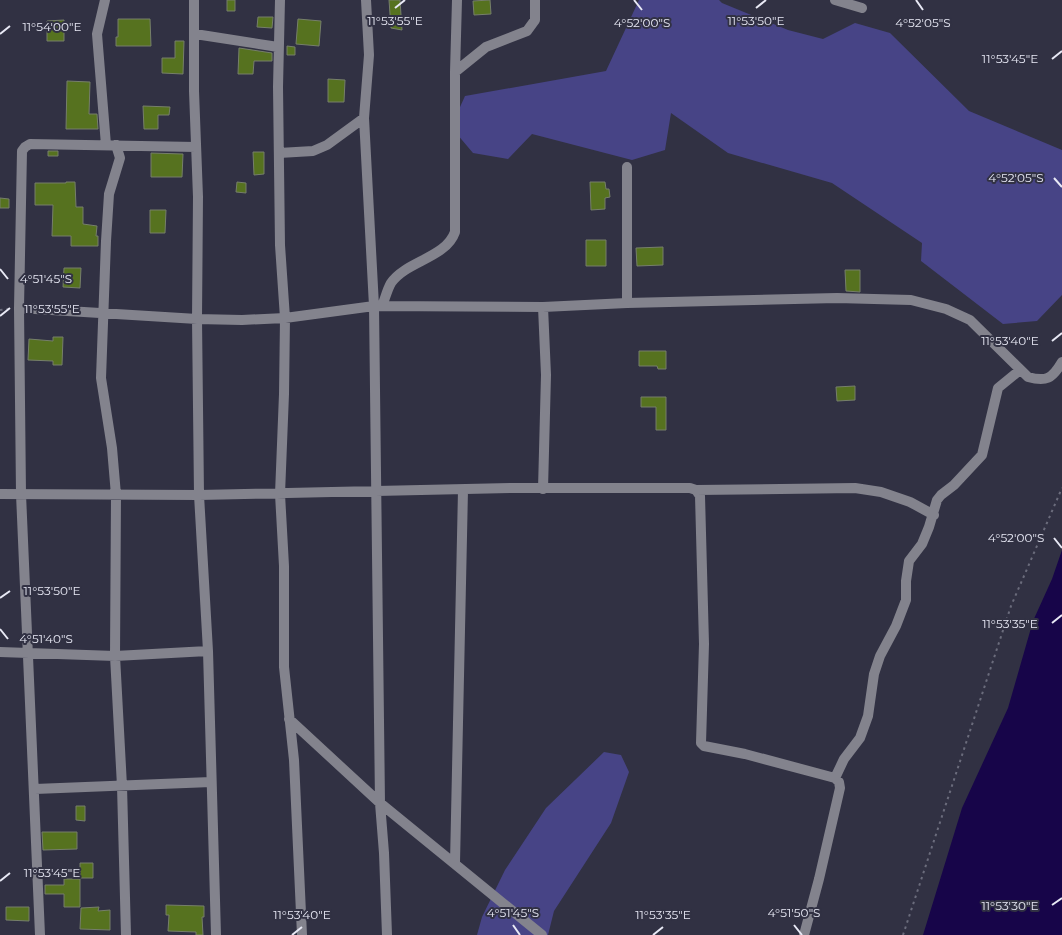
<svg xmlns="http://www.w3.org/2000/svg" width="1062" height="935" viewBox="0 0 1062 935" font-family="Montserrat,sans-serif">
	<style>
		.green { fill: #474486 }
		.water { fill: #170549 }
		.building { fill: #56721f; stroke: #767f6b }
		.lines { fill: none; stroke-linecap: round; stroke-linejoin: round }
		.path { stroke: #6b6c7c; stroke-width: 2; stroke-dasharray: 2.5 4; stroke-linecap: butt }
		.street { stroke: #83838d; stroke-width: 10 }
		.ticks { fill: none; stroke: #e8e9f5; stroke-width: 2 }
		.ticks-label { font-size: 12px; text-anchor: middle; fill: #e8e9f5; stroke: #313143; stroke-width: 4; stroke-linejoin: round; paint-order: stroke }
	</style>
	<rect width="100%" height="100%" fill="#313143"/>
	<!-- green -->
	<path class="green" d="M639 0H719L722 3 788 30 823 39 855 23 890 33 969 111 1062 150V295L1037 321 1003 324 921 261 922 243 832 183 728 153 671 113 665 150 632 160 532 134 508 159 473 153 451 127 465 96 606 71Z
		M604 752 621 755 629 772 611 823 554 911 548 935H477L482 917 505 870 546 808Z"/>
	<!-- water -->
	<path class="water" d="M1062 550V935H923L962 808 1008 708 1033 621 1052 579Z"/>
	<!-- building -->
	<path class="building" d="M227 0H235V11H227Z
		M389 0H400L402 30 391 28Z
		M490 0 491 14 474 15 473 1Z
		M258 17H273L272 28 257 27Z
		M118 19H150L151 46H116V37H118Z
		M298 19 321 21 319 46 296 44Z
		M64 20V41H47V21Z
		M175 41H184L183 74 162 73V58H175Z
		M287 46 295 47V55H287Z
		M239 48 272 53V61H254L253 74H238Z
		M328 79 345 80 344 102H328Z
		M67 81 90 82 89 114H97L98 129H66Z
		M143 106 170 107 169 115H158V129H144Z
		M48 151H58V156H48Z
		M253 152H264V174L254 175Z
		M151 153 183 154 182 177H151Z
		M66 182H75L76 207H83V224L97 226 96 236H98V246H71V236H52L53 205H35V183H66Z
		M237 182 246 183V193L236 192Z
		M590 182H605L606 189H609L610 197 605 198V209L591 210Z
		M0 198 9 199V208H0Z
		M150 210H166L165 233H150Z
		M586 240H606V266H586Z
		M663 247V265L637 266 636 248Z
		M64 268H81L80 288 63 287Z
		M845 270H860V292L846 291Z
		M53 337H63L62 365H53V361L28 360 29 339 53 341Z
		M639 351H666V369H658L657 366H639Z
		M855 386V400L837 401 836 387Z
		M641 397H666V430H656V407H641Z
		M76 806H85V821L76 820Z
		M42 832H77V849L43 850Z
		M80 863H93V878H80Z
		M64 879H80V907H64V894H45V885H64Z
		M166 905 204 906V917H202L203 935H196V932L168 931 169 915H166Z
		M6 907H29V921L6 920Z
		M99 907 98 911 110 910V930L80 929 81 908Z"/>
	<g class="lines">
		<!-- path -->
		<path class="path" d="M0 310 9 309
			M903 935 1011 606 1062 488"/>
		<!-- street -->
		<path class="street" d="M105 0 97 34 106 145
			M194 0V91L198 197 197 319 199 495 208 651 216 935
			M280 0 278 87 280 245 285 318 284 394 280 494 284 566V667L294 760 302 935
			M835 0 862 8
			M195 34 278 47
			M455 72 486 47 527 31 535 20V0
			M116 145 120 158 109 194 106 241 101 378 112 448 116 495 115 656 122 786 126 935
			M279 153 313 151 327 145 364 118
			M627 167V303
			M382 306C385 299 387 290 391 283 406 261 446 258 455 232V72L457 0
			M19 308 197 319 242 320 285 318 374 306 364 118 369 55 366 0
			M543 489 546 375 543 307
			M696 490 855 488 881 492 910 502 934 515
			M0 494 199 495 510 488H690L696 490 700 496 704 644 701 743 704 746 745 754 835 778 839 782 840 788 819 879 804 935
			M0 652 115 656 208 651
			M289 719 380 803 542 935
			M835 778 844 759 860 738 868 716 874 674 880 656 896 626 906 600V581L909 561 922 544 929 527 937 500 941 495 954 485 982 455 998 388 1020 370
			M35 789 211 782
			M455 863 463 490
			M40 935 21 494 19 308 22 151 25 147 30 144 196 147
			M387 935 384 853 380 803 374 306 543 307 627 303 837 298 911 300 946 309 970 320 1028 377C1046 382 1052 379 1062 362"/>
	</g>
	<!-- ticks -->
	<path class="ticks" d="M634 0 642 10M916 0 923 10M395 8 405 0M756 8 766 0M0 34 10 26M1052 59 1062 51M1054 178 1062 187M0 269 8 279M0 316 10 308M1052 341 1062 333M1054 538 1062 548M0 598 10 591M1052 623 1062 615M0 629 8 639M0 881 10 873M1052 905 1062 898M513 925 520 935M794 925 802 935M292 935 302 927M653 935 663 927"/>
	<g class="ticks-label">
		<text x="756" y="25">11°53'50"E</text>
		<text x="395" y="25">11°53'55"E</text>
		<text x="642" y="27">4°52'00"S</text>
		<text x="923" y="27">4°52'05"S</text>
		<text x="52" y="31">11°54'00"E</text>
		<text x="1010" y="63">11°53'45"E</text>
		<text x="1016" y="182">4°52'05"S</text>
		<text x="46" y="283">4°51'45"S</text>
		<text x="52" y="313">11°53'55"E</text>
		<text x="1010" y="345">11°53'40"E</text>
		<text x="1016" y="542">4°52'00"S</text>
		<text x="52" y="595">11°53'50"E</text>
		<text x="1010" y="628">11°53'35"E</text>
		<text x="46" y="643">4°51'40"S</text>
		<text x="52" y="877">11°53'45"E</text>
		<text x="1010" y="910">11°53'30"E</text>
		<text x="513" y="917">4°51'45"S</text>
		<text x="794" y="917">4°51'50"S</text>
		<text x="302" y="919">11°53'40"E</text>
		<text x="663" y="919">11°53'35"E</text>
	</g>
</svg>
